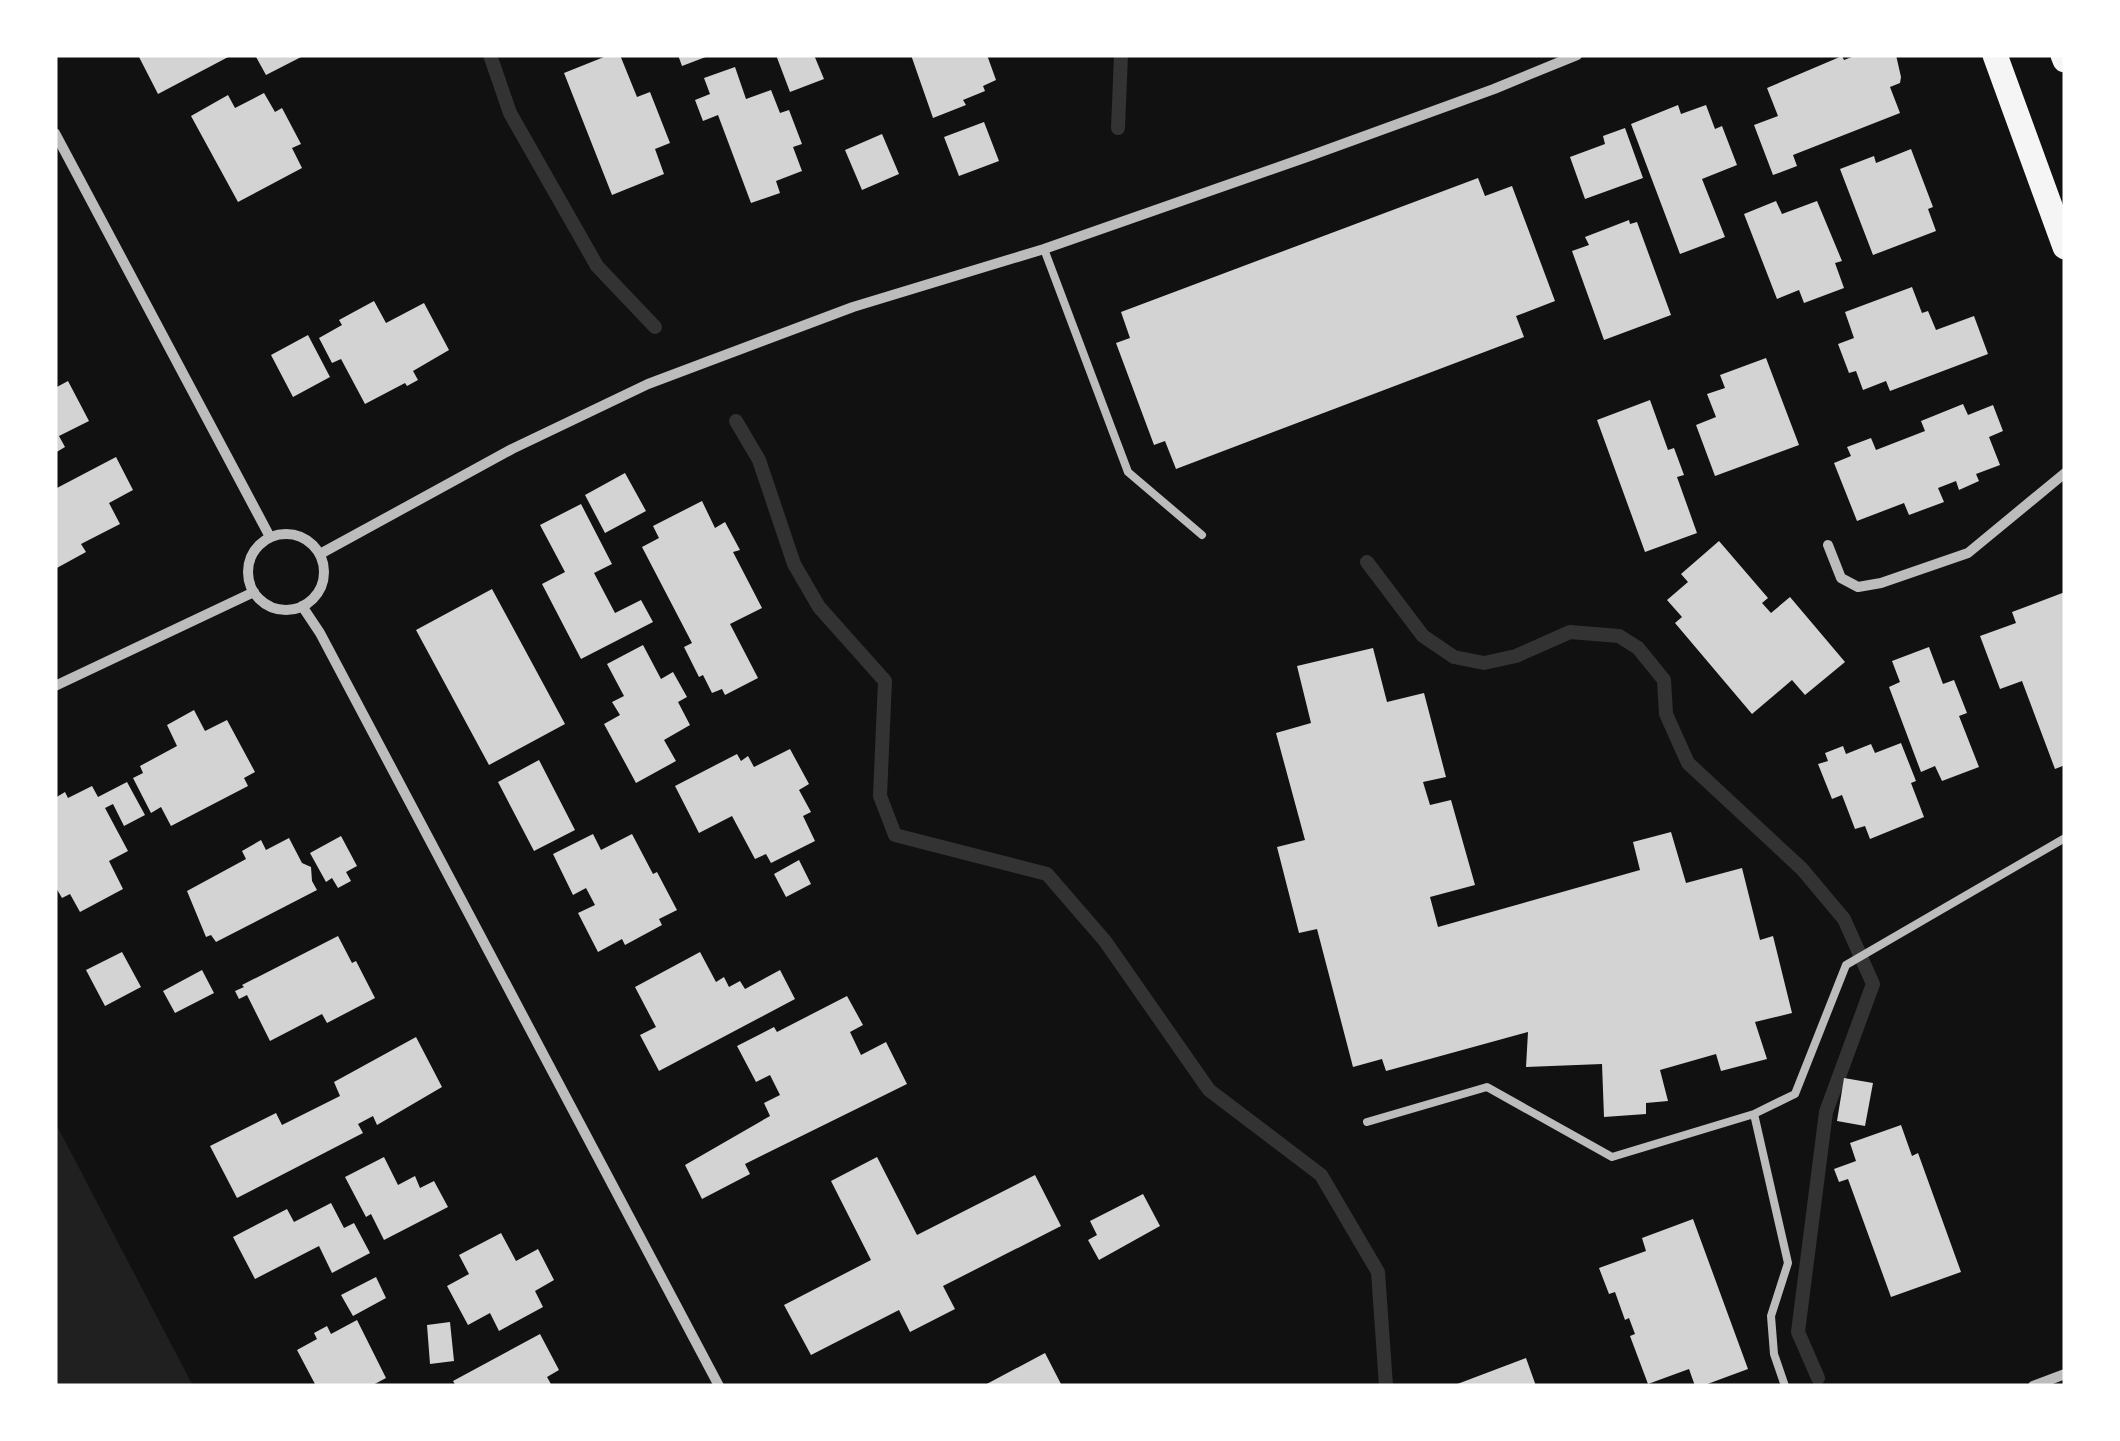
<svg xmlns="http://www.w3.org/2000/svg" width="2120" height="1441" viewBox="0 0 2120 1441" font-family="'Varela Round',sans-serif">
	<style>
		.green { fill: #202020 }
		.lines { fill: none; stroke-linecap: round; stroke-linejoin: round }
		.stream { stroke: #333; stroke-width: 14 }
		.building { fill: #d3d3d3 }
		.service { stroke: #bcbcbc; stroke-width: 8 }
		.minor { stroke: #bcbcbc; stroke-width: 10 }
		.primary { stroke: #f5f5f5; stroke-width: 25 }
	</style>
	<rect width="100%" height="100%" fill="#111"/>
	<!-- green -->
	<path class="green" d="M55 1122 193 1386H55Z"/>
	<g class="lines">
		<!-- stream -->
		<path class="stream" d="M490 55 510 113 597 266 655 327
			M1118 128 1121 55
			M736 421 759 460 794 564 819 607 885 681 880 796 895 835 1047 874 1105 941 1209 1090 1321 1175 1378 1272 1386 1386
			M1367 562 1423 636 1454 657 1484 663 1516 656 1570 632 1619 636 1638 648 1664 680 1666 714 1688 763 1802 869 1844 919 1873 984 1826 1112 1798 1332 1818 1378"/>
	</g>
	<!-- building -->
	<path class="building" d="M138 55H232L158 94Z
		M255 55H305L266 75Z
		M609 55H620L637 97 650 92 670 143 655 149 664 174 612 195 564 73Z
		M678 55H711L682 66Z
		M776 55H814L824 79 790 92Z
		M911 55H987L996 80 983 86 985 91 963 100 966 105 933 118Z
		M1857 55H1896L1901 77 1900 83 1890 87 1900 113 1793 155 1797 166 1773 175 1754 125 1778 116 1767 88 1842 56 1844 60Z
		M735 67 746 99 771 90 780 113 789 110 802 144 793 147 802 171 776 181 780 193 751 203 718 115 703 121 695 100 710 94 704 78Z
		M264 93 275 112 282 108 301 144 292 148 302 168 238 202 191 116 228 95 235 108Z
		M1678 105 1681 114 1706 105 1715 129 1722 126 1737 165 1702 179 1725 237 1680 254 1631 124Z
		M984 122 999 161 959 176 944 137Z
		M1625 128 1643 178 1585 199 1570 157 1605 144 1603 136Z
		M882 134 899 174 862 190 845 150Z
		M1911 149 1933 207 1928 209 1936 231 1873 255 1840 169 1874 156 1876 163Z
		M1478 178 1485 196 1512 186 1555 301 1516 316 1524 337 1176 469 1165 441 1154 445 1116 343 1130 338 1121 312Z
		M1776 201 1782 214 1817 201 1842 261 1835 263 1844 288 1804 303 1799 290 1777 299 1744 214Z
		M1629 220 1630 224 1637 222 1671 315 1604 340 1572 251 1589 245 1585 237Z
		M1912 287 1922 313 1928 311 1936 330 1974 316 1988 354 1890 391 1886 381 1863 390 1856 371 1849 373 1838 344 1854 338 1845 312Z
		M374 301 386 323 424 303 449 350 413 371 418 380 407 386 405 383 365 404 341 359 332 363 319 338 342 325 339 320Z
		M308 335 330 377 293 397 271 355Z
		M1766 358 1799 445 1715 476 1696 425 1716 417 1707 394 1725 388 1720 375Z
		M68 381 89 421 59 436 65 447 55 453V388Z
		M1650 400 1668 450 1674 448 1684 475 1677 477 1697 533 1645 552 1597 420Z
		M1963 404 1968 415 1993 405 2003 431 1989 437 2000 465 1976 474 1979 481 1959 490 1956 481 1938 488 1944 502 1909 515 1904 503 1857 521 1834 463 1851 456 1847 447 1871 438 1876 450 1925 431 1921 421Z
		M116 457 133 490 109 503 120 524 81 544 86 552 55 569V489Z
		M625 473 646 511 605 533 585 495Z
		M702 501 715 528 725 522 740 550 733 552 762 608 730 624 758 678 725 695 722 689 712 693 703 675 699 677 684 647 692 643 642 547 659 538 653 526Z
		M581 504 612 564 594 573 615 613 641 600 653 622 581 659 542 584 565 572 540 525Z
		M1719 541 1768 598 1762 603 1771 613 1790 597 1845 662 1805 695 1792 680 1752 714 1675 623 1682 617 1667 600 1688 582 1681 574Z
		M492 589 565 724 489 765 416 630Z
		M2065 592V765L2055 769 2022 681 2000 689 1980 636 2016 623 2012 612Z
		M643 645 661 679 673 672 687 697 678 702 690 725 664 740 676 761 636 783 604 724 620 715 612 702 624 696 607 664Z
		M1929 647 1943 684 1954 680 1967 713 1959 716 1979 767 1942 781 1935 766 1921 772 1889 687 1900 682 1892 661Z
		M1373 648 1387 702 1424 693 1446 777 1423 782 1430 805 1451 800 1475 885 1430 897 1438 927 1640 870 1633 842 1671 832 1686 883 1742 868 1760 940 1773 936 1792 1013 1755 1022 1767 1059 1721 1071 1716 1054 1660 1070 1668 1101 1646 1103V1114L1604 1117 1602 1064 1526 1067 1528 1032 1386 1071 1382 1059 1353 1067 1317 929 1299 933 1277 847 1305 840 1276 733 1311 723 1297 666Z
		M194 710 205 731 227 720 255 772 244 778 248 786 171 826 161 807 151 813 133 778 143 773 140 766 177 746 167 725Z
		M1901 743 1916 781 1911 783 1924 817 1870 839 1865 826 1855 829 1842 795 1832 799 1818 764 1828 761 1825 753 1843 746 1846 754 1871 744 1875 753Z
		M790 749 809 784 799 790 811 812 803 816 815 841 771 863 766 854 755 859 732 816 699 833 675 786 737 754 741 761 748 756 754 767Z
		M539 760 575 830 534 851 498 782Z
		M127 782 145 815 124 826 113 804 105 808 128 851 109 861 123 889 80 912 70 894 62 898 55 886V798L65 792 68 798 92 786 98 797Z
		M593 834 601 850 632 834 653 874 657 872 677 910 659 919 662 925 625 945 622 939 598 952 578 913 595 905 586 888 573 895 553 854Z
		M341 836 357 866 346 872 351 881 338 888 332 878 326 882 310 853Z
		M289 838 302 863 311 867 312 881 317 890 216 942 211 935 206 937 187 891 246 859 242 851 261 840 266 850Z
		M799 860 811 884 786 897 774 874Z
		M338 936 352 963 356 961 375 998 327 1023 322 1014 270 1041 247 995 239 999 235 991 244 987 242 985Z
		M122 952 141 987 105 1006 86 970Z
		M700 952 716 982 724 977 729 987 740 981 745 989 780 970 795 999 659 1071 640 1035 656 1027 635 987Z
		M202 970 214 993 175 1013 163 991Z
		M847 996 863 1025 850 1032 861 1055 886 1042 907 1084 745 1164 750 1174 702 1199 685 1165 770 1116 764 1103 780 1095 770 1075 756 1082 737 1046 774 1027 777 1032Z
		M416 1037 442 1087 377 1125 373 1116 358 1124 363 1133 237 1198 210 1146 276 1113 282 1125 340 1096 334 1082Z
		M1844 1078 1873 1083 1865 1126 1837 1121Z
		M1901 1125 1912 1156 1918 1153 1961 1272 1891 1297 1848 1179 1839 1182 1834 1169 1856 1161 1850 1143Z
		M384 1157 398 1185 415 1176 420 1188 434 1181 448 1207 384 1240 371 1214 366 1217 345 1177Z
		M877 1157 917 1235 1035 1175 1061 1226 943 1286 955 1309 910 1332 899 1310 811 1355 784 1305 871 1260 831 1181Z
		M1143 1194 1160 1226 1099 1260 1088 1240 1097 1235 1090 1221Z
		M331 1203 344 1228 354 1223 370 1253 332 1273 319 1246 255 1279 233 1237 287 1209 294 1222Z
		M1693 1219 1748 1369 1702 1386H1695L1689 1369 1648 1384 1630 1336 1635 1334 1629 1318 1625 1320 1615 1292 1609 1294 1599 1268 1646 1251 1642 1238Z
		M501 1233 516 1261 538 1249 554 1280 535 1291 543 1307 499 1331 490 1313 468 1325 447 1286 469 1274 459 1255Z
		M376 1277 386 1298 353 1316 341 1295Z
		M357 1320 386 1378 371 1386H316L297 1350 317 1339 314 1333 327 1326 331 1334Z
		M450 1322 454 1361 430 1364 427 1325Z
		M540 1334 559 1370 547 1377 552 1386H456L453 1381Z
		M1045 1353 1062 1386H983Z
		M1526 1358 1536 1386H1452Z"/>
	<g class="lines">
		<!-- service -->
		<path class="service" d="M1044 249 1128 472 1202 535
			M1367 1122 1487 1087 1612 1157 1754 1114
			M1785 1386 1774 1354 1771 1316 1788 1263 1754 1114 1795 1094 1846 965 2065 838"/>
		<!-- minor -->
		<path class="minor" d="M55 133 270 537
			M248 572a38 38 0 1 1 76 0a38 38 0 1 1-76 0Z
			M1828 545 1841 578 1858 587 1881 583 1968 553 2065 473
			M320 554 512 449 648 384 853 307 1044 249 1307 157 1494 89 1577 55
			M302 606 320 633 719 1386
			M55 686 254 592
			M2033 1386 2065 1374"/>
		<!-- primary -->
		<path class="primary" d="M1995 55 2065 247
			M2063 55 2065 60"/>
	</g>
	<!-- border -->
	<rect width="2120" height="1441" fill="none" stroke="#ffffff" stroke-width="115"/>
</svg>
